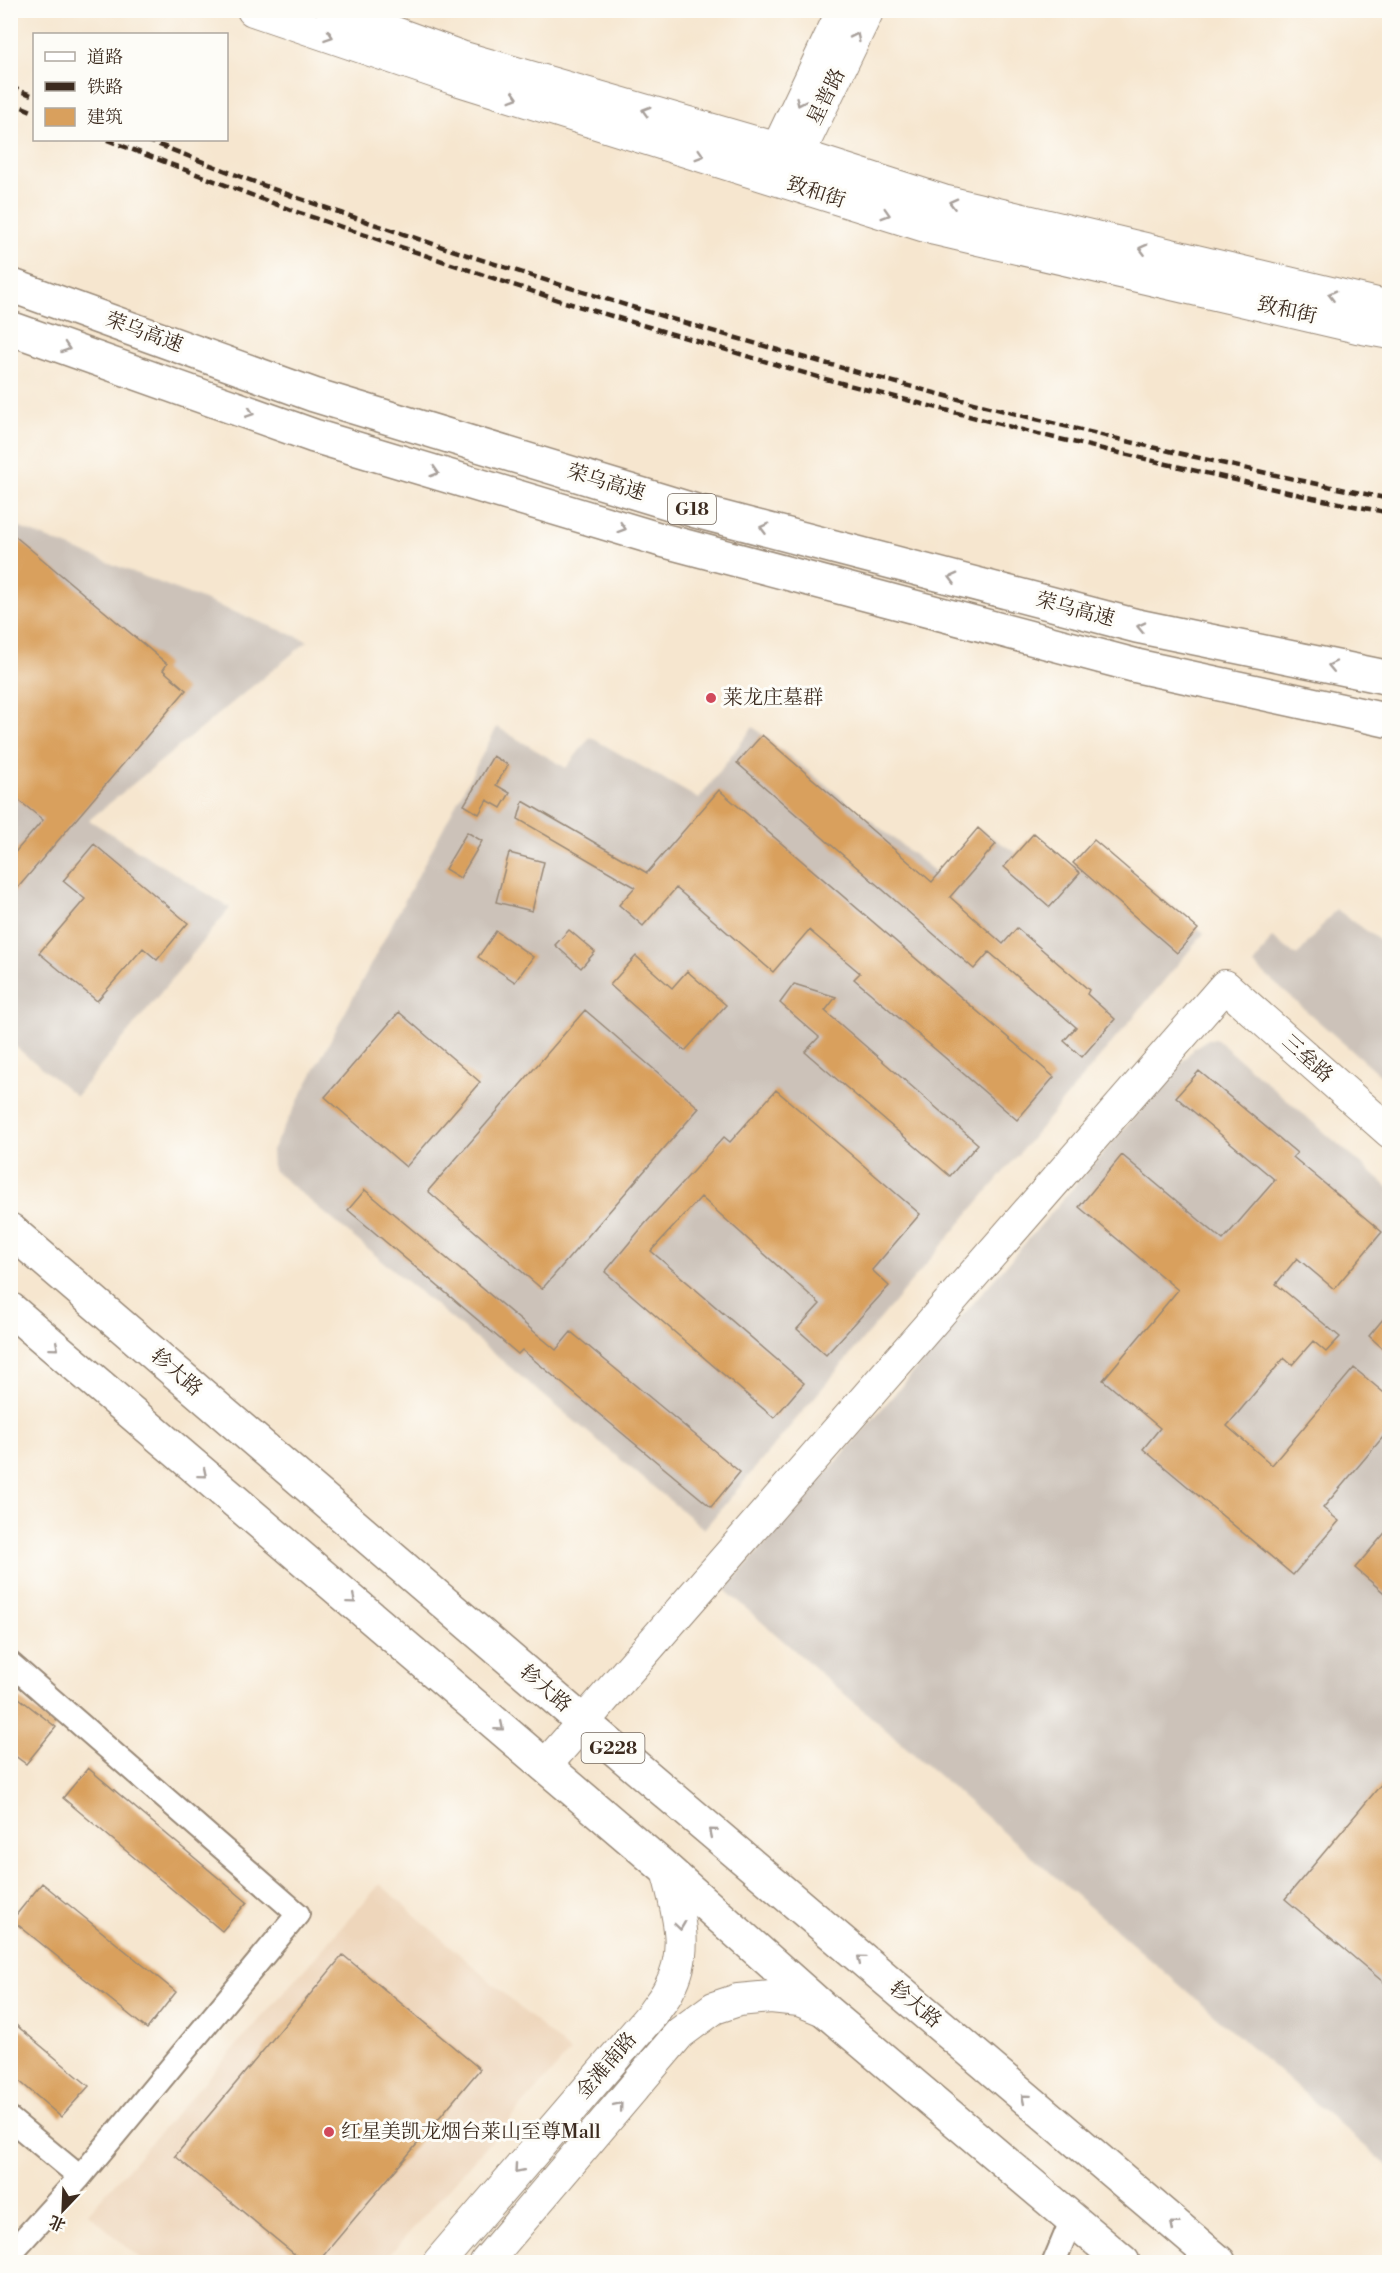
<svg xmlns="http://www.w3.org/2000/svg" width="1400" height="2273" viewBox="0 0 1400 2273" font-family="'Libre Bodoni','Noto Serif SC',serif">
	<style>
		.built { fill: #eed6bb }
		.industrial { fill: #ccc2b9 }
		.building { fill: #d9a05d }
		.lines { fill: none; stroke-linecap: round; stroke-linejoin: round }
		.street-casing { stroke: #988876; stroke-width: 26 }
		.secondary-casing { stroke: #988876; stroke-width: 34 }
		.highway-casing { stroke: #988876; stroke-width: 36 }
		.street { stroke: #fff; stroke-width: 22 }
		.secondary { stroke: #fff; stroke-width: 32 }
		.highway { stroke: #fff; stroke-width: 33 }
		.rail { stroke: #3b2a1e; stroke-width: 4.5; stroke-dasharray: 9 4.5; stroke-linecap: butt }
		.oneway { stroke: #a79f9a }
		.poi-dot { fill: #d1495b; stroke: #fdfcf7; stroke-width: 2 }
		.labels { text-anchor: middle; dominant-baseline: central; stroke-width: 6; stroke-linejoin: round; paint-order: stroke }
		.shield { fill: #fdfcf7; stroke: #75695f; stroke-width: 1.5 }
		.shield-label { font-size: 18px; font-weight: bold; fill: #3b2a1e }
		.street-label { font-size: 20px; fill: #3b2a1e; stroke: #fdfcf7 }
		.poi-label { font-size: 20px; fill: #3b2a1e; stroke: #fdfcf7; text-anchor: start }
	</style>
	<rect width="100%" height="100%" fill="#fdfcf7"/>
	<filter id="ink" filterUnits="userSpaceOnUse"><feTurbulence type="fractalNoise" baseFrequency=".0167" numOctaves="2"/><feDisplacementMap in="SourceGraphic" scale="12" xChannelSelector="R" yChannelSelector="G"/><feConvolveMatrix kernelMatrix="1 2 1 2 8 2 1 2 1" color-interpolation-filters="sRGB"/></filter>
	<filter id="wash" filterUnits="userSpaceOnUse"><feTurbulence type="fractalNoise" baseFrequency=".008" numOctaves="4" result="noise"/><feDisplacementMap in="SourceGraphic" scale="24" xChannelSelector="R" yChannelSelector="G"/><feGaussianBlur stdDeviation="1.35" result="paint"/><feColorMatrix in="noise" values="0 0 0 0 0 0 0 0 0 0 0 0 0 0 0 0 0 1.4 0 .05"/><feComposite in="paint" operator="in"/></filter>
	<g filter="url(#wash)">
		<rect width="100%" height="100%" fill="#f6e6cf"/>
		<!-- built -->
		<path class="built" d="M380 1884 570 2052 383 2262H144L88 2213Z"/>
		<!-- industrial -->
		<path class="industrial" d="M10 524 308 641 89 820 230 908 76 1096 11 1043Z
			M497 727 566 768 590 737 699 799 753 727 938 874 978 828 1016 853 1034 833 1071 869 1094 840 1204 933 704 1529 273 1170 272 1150Z
			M1336 909 1389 947V1083L1254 965 1272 937 1297 956Z
			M1208 1039H1216L1389 1188V2167L725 1590 1194 1048Z"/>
		<g id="blocks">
			<!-- building -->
			<path class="building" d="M10 532 167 664 163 670 186 690 10 897V858L43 820 10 793Z
				M762 735 932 882 978 828 996 844 950 897 1003 944 1017 928 1089 990 1087 994 1115 1019 1082 1057 1064 1041 1076 1027 989 952 974 969 737 763Z
				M493 756 508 765 496 785 510 793 501 808 487 800 479 814 464 805Z
				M719 790 1054 1077 1017 1120 854 979 860 973 809 930 773 972 676 888 643 926 619 905 635 887 518 819 523 801 647 873Z
				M467 832 482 841 460 878 445 869Z
				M1034 833 1080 873 1050 907 1004 867Z
				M1094 840 1198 929 1177 953 1073 863Z
				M94 844 188 923 157 960 143 948 97 1001 39 953 85 899 63 881Z
				M509 853 544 862 532 911 496 902Z
				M569 930 595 952 581 968 555 945Z
				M496 931 533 957 515 982 478 957Z
				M636 956 672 988 687 971 726 1005 685 1051 610 985Z
				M794 984 836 997 825 1011 978 1144 950 1176 805 1052 819 1037 780 1003Z
				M585 1010 699 1108 542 1289 428 1191Z
				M399 1012 480 1082 406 1167 325 1097Z
				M1199 1071 1297 1153 1293 1157 1382 1232 1334 1289 1297 1258 1276 1284 1340 1337 1326 1352 1313 1341 1292 1365 1284 1358 1227 1426 1272 1465 1354 1368 1389 1397V1430L1323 1508 1339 1521 1293 1575 1143 1449 1160 1428 1103 1380 1178 1290 1079 1207 1122 1155 1223 1240 1275 1180 1176 1097Z
				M776 1090 920 1214 872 1270 889 1286 826 1355 797 1329 820 1304 701 1197 651 1251 804 1383 774 1418 605 1272 644 1225 724 1137 730 1142Z
				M365 1190 556 1350 571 1332 740 1472 711 1507 522 1350 518 1354 348 1210Z
				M1389 1312V1354L1369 1336Z
				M1389 1528V1597L1355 1568Z
				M10 1691 56 1727 26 1764 10 1752Z
				M88 1768 247 1902 222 1931 63 1798Z
				M1389 1775V1987L1285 1899Z
				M42 1883 176 1992 147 2029 12 1920Z
				M343 1955 480 2069 318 2262H304L175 2156Z
				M10 2020 89 2086 61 2117 10 2073Z"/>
		</g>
	</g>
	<g filter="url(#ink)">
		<use href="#blocks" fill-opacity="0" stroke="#988876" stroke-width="1.5"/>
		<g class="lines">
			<!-- street casing -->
			<g class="street-casing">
				<path id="street" d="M10 1663 298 1914 80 2177 10 2119
					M10 2254 80 2177
					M1054 2262 1072 2219"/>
			</g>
			<!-- secondary casing -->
			<g class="secondary-casing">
				<path id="secondary" d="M253 10 453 78 935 229 1357 327 1390 333
					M332 10 461 57 799 155 943 201 1390 307
					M770 164 843 10
					M790 172 868 10
					M545 1766 1225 986 1390 1132
					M439 2262 653 2013C658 2005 665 1998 669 1989 691 1950 677 1910 667 1870
					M486 2262 680 2033 714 2008 738 2000 771 1997 799 2000 826 2011"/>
			</g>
			<!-- highway casing -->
			<g class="highway-casing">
				<path id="highway" d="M10 285 314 395 696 511 1137 626 1390 678
					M10 328 314 436 658 539 1137 666 1390 721
					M10 1230 583 1722 1219 2262
					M10 1309 667 1870 827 2012 1123 2262"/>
			</g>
			<!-- street -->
			<use href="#street" class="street"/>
			<!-- secondary -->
			<use href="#secondary" class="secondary"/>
			<!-- highway -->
			<use href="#highway" class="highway"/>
			<!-- rail -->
			<path class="rail" d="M10 87 34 96
				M10 102 34 112
				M107 140 291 210 561 301 818 377 1038 434 1313 498 1390 513
				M146 140C197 159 247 180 298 198 654 322 1019 424 1390 499"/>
		</g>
		<!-- one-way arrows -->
		<defs><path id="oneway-chevron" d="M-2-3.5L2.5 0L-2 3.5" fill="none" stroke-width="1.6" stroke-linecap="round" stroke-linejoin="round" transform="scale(1.5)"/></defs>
		<g class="oneway">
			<use href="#oneway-chevron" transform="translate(329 36) rotate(19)"/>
			<use href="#oneway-chevron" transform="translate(856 37) rotate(-64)"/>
			<use href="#oneway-chevron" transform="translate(514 97) rotate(17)"/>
			<use href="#oneway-chevron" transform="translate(800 102) rotate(115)"/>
			<use href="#oneway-chevron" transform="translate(646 111) rotate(-164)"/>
			<use href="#oneway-chevron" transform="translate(700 155) rotate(17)"/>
			<use href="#oneway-chevron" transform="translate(953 203) rotate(-166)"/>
			<use href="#oneway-chevron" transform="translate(886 214) rotate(17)"/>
			<use href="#oneway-chevron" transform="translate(1143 249) rotate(-166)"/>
			<use href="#oneway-chevron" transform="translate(1332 295) rotate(-166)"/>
			<use href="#oneway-chevron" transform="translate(66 348) rotate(19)"/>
			<use href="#oneway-chevron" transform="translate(250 413) rotate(19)"/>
			<use href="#oneway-chevron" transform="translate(435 472) rotate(17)"/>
			<use href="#oneway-chevron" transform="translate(622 528) rotate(17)"/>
			<use href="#oneway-chevron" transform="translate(764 528) rotate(-165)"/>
			<use href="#oneway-chevron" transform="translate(953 578) rotate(-165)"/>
			<use href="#oneway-chevron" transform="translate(1141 627) rotate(-167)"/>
			<use href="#oneway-chevron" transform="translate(1332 666) rotate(-168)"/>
			<use href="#oneway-chevron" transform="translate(55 1347) rotate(40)"/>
			<use href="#oneway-chevron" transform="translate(203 1474) rotate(40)"/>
			<use href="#oneway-chevron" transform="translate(352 1600) rotate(40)"/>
			<use href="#oneway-chevron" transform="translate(500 1727) rotate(40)"/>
			<use href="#oneway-chevron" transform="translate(712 1832) rotate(-140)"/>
			<use href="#oneway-chevron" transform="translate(680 1926) rotate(82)"/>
			<use href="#oneway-chevron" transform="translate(861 1959) rotate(-140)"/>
			<use href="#oneway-chevron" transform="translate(1025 2098) rotate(-140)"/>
			<use href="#oneway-chevron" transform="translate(619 2106) rotate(-50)"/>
			<use href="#oneway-chevron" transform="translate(518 2169) rotate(131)"/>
			<use href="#oneway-chevron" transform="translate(1174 2225) rotate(-140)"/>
		</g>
	</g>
	<!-- markers -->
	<g class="poi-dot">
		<circle cx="711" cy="698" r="6"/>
		<circle cx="329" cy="2132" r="6"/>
	</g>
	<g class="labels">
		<!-- shield labels -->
		<g class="shield">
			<rect x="668" y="494" width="48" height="30" rx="4.5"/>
			<rect x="581.5" y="1733" width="63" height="30" rx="4.5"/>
		</g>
		<g class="shield-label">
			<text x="692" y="509">G18</text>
			<text x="613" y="1748">G228</text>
		</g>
		<!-- street labels -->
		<g class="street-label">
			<text transform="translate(827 97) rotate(-64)">星普路</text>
			<text transform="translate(816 193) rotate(18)">致和街</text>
			<text transform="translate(1287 311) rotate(13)">致和街</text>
			<text transform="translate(144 333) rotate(20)">荣乌高速</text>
			<text transform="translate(606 483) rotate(17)">荣乌高速</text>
			<text transform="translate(1075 610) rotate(15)">荣乌高速</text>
			<text transform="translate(1307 1059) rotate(42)">三垒路</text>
			<text transform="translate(176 1373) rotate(41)">轸大路</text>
			<text transform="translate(545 1689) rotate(41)">轸大路</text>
			<text transform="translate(915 2005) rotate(40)">轸大路</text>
			<text transform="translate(607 2066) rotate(-49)">金滩南路</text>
		</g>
		<!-- poi labels -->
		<g class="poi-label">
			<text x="723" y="698">莱龙庄墓群</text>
			<text x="341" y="2132">红星美凯龙烟台莱山至尊Mall</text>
		</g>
	</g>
	<!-- margin -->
	<rect width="1400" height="2273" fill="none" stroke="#fdfcf7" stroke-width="36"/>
	<!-- legend -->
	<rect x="33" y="33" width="195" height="108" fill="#fdfcf7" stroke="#afa8a0" stroke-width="1.5"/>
	<rect x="45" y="52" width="30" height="9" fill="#ffffff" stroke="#afa8a0" stroke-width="1.5"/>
	<text x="87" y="63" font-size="18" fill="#3b2a1e">道路</text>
	<rect x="45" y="82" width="30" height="9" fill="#3b2a1e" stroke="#afa8a0" stroke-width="1.5"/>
	<text x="87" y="93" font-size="18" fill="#3b2a1e">铁路</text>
	<rect x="45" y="108" width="30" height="18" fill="#d9a05d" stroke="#afa8a0" stroke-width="1.5"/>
	<text x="87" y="123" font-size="18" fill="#3b2a1e">建筑</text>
	<!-- north arrow -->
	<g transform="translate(63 2210) rotate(203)" stroke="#fdfcf7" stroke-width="4.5" paint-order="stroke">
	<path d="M0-4.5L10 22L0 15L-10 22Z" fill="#3b2a1e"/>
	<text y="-9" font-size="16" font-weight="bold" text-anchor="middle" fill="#3b2a1e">北</text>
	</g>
</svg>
